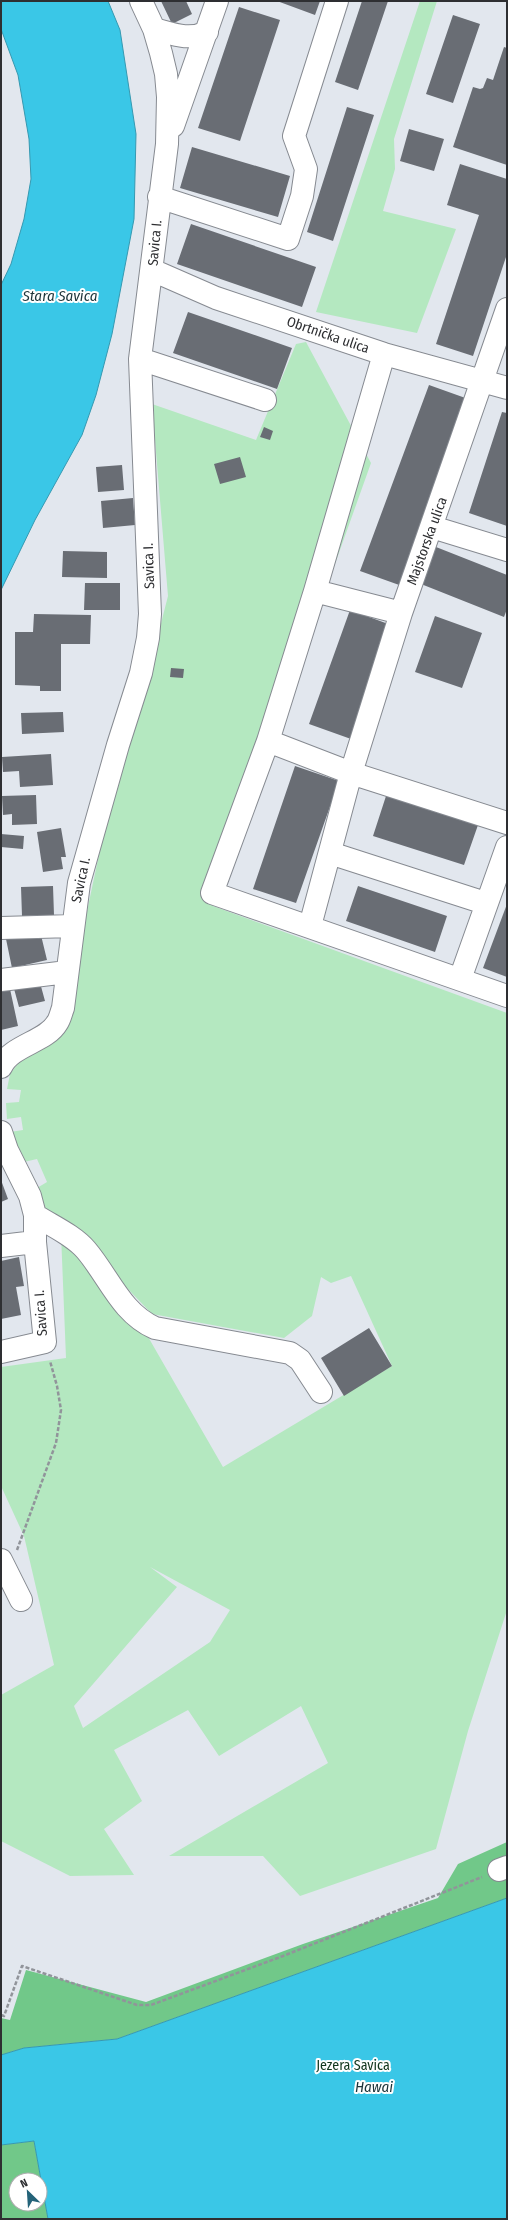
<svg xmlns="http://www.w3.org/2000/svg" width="508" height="2220" viewBox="0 0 508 2220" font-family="'Fira Sans Condensed',sans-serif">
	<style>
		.green { fill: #b4e8c0; fill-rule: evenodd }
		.forest { fill: #71c889; fill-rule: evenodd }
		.water { fill: #3ac7e7; stroke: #3699b1 }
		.building { fill: #696d74 }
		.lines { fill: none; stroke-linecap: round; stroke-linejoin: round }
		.minor-casing { stroke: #868a91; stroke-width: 24 }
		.path { stroke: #91949a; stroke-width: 2.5; stroke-dasharray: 4 2; stroke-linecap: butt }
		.minor { stroke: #fff; stroke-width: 22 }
		.labels { text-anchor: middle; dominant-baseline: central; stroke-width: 4; stroke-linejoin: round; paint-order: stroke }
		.street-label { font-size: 14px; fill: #2e2f32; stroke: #fff }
		.park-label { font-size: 14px; fill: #12371e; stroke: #fff }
		.water-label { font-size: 15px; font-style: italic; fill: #1d343a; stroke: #fff }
	</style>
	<rect width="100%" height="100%" fill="#e2e7ee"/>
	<!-- green -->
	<path class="green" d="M420 1H437L394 139 395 169 383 211 456 229 417 333 316 312Z
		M306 342 371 463 213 906 507 1013V1610L468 1731 436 1849 300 1896 263 1856H169L328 1763 301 1706 219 1756 188 1710 114 1750 142 1801 104 1829 134 1875 70 1876 1 1841V1695L54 1665 24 1536 1 1486V1367L66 1358 61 1234 147 1335 223 1467 392 1366 351 1276 331 1283 321 1277 312 1316 284 1338 152 1314 75 1234 44 1208 37 1188 47 1182 37 1159 24 1162 10 1132 23 1130 21 1117 7 1119 6 1103 19 1102 21 1090 7 1089 10 1074 23 1057 69 1019 86 916 104 831 131 741 168 596 152 404 256 440 296 344ZM150 1567 230 1610 210 1642 83 1728 74 1706 177 1587Z"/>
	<!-- forest -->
	<path class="forest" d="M507 1842V1898L117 2039 24 2048 1 2055V2018L10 2020 26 1970 146 2002 303 1944 438 1898 458 1864Z
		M34 2141 48 2219H1V2145ZM16 2180H40V2204H16Z"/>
	<!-- water -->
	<path class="water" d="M1 1H108L120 30 136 134 134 219 112 334 96 395 82 435 35 520 1 590V285L11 264 24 219 31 179 29 139 18 75 1 29Z
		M507 1898V2219H48L34 2141 1 2145V2055L24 2048 117 2039Z"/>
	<!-- building -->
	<path class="building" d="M161 1H186L192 14 172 24Z
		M277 1H320L315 15Z
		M362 1H388L358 90 335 82Z
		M239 7 280 20 240 141 198 128Z
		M453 15 480 24 453 103 426 94Z
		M504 47 507 48V165L453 147 473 87 480 89 483 88 487 78 493 80Z
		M347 107 374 115 333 241 307 232Z
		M409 129 444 139 434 171 400 161Z
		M192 147 290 176 278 217 180 188Z
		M460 164 507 179V254L473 356 436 344 479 215 447 205Z
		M191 224 316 267 302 307 177 264Z
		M188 312 292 348 277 389 173 353Z
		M429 385 471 400 402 586 360 571Z
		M502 412 507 413V526L469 513Z
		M264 427 273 431 270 440 260 437Z
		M240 457 246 477 220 484 214 464Z
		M122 465 124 490 98 492 96 467Z
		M133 498 135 525 103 528 101 501Z
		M436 547 507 575V609L504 617 421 584Z
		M63 551 107 552V578L62 577Z
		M85 583H120V610H84Z
		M350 610 391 625 351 739 309 724Z
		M34 614 91 615 90 644H61V691H40V686L15 685V632H33Z
		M435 616 482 633 462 688 415 672Z
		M171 668 184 669 183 678 170 677Z
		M63 712 64 732 22 734 21 713Z
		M51 754 53 785 20 787 19 771 3 772 2 757Z
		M295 766 339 781 296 903 253 889Z
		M36 795 37 824 12 825V814L3 815 2 796Z
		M386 796 478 825 464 865 373 836Z
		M61 828 66 857H61L63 869 43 872 37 832Z
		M1 834 24 836 23 849 1 847Z
		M53 886 54 915 22 916 21 887Z
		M358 886 447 916 435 952 346 921Z
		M507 904V977L483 968Z
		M40 931 47 960 12 968 6 939Z
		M39 979 45 1001 19 1007 13 985Z
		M10 989 18 1026 1 1030V991Z
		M1 1180 8 1199 1 1202Z
		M19 1257 24 1286 16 1287 21 1315 1 1319V1261Z
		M369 1328 392 1366 344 1396 321 1358Z"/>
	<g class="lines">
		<!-- minor casing -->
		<g class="minor-casing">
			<path id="minor" d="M154 29C173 34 189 41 207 32
				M173 126 217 1
				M159 197 288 239 302 196 306 169 294 136 337 1
				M152 270 216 298 384 354 507 388
				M384 354 315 591 268 741 212 893 507 996
				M140 359 265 400
				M432 527 507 550
				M315 591 401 613
				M268 741 351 773 507 823
				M330 853 485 903
				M310 926 351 773 401 613 507 309
				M1 928 73 926
				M460 979 507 847
				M1 980 67 972
				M1 1067C11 1045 46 1042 57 1023 60 1019 61 1013 63 1008L79 883 118 745 141 673 148 638 150 614 140 359 167 144 168 97 166 74 161 53 154 29 141 1
				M1 1132 7 1150 30 1196 35 1215V1242L45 1342 1 1352
				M35 1215C52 1226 73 1235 86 1250 109 1277 121 1313 155 1328L290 1353 300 1360 321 1392
				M1 1246 35 1242
				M1 1560 21 1600
				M499 1870 507 1867"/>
		</g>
		<!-- path -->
		<path class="path" d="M17 1550 56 1443 61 1410 57 1386 50 1361
			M1 2015 4 2016 22 1966 137 2005H151L283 1956 482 1877"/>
		<!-- minor -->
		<use href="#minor" class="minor"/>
	</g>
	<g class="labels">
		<!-- street labels -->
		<g class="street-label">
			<text transform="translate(155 243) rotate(-85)">Savica I.</text>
			<text transform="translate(328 335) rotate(19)">Obrtnička ulica</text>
			<text transform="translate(427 541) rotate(-70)">Majstorska ulica</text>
			<text transform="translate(149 566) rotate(-92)">Savica I.</text>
			<text transform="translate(81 880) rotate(-78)">Savica I.</text>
			<text transform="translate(41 1313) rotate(-94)">Savica I.</text>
		</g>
		<!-- park labels -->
		<g class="park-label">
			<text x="353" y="2065">Jezera Savica</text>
		</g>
		<!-- water labels -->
		<g class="water-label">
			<text x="60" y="296">Stara Savica</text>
			<text x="374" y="2087">Hawai</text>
		</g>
	</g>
	<!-- border -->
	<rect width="508" height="2220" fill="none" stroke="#2e2f32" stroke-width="4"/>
	<!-- north arrow -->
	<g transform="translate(28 2192) rotate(335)"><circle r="19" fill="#ffffff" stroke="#abacad"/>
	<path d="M0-3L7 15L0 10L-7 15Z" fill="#246379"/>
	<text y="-6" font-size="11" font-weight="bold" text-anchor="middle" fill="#2e2f32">N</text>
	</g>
</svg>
